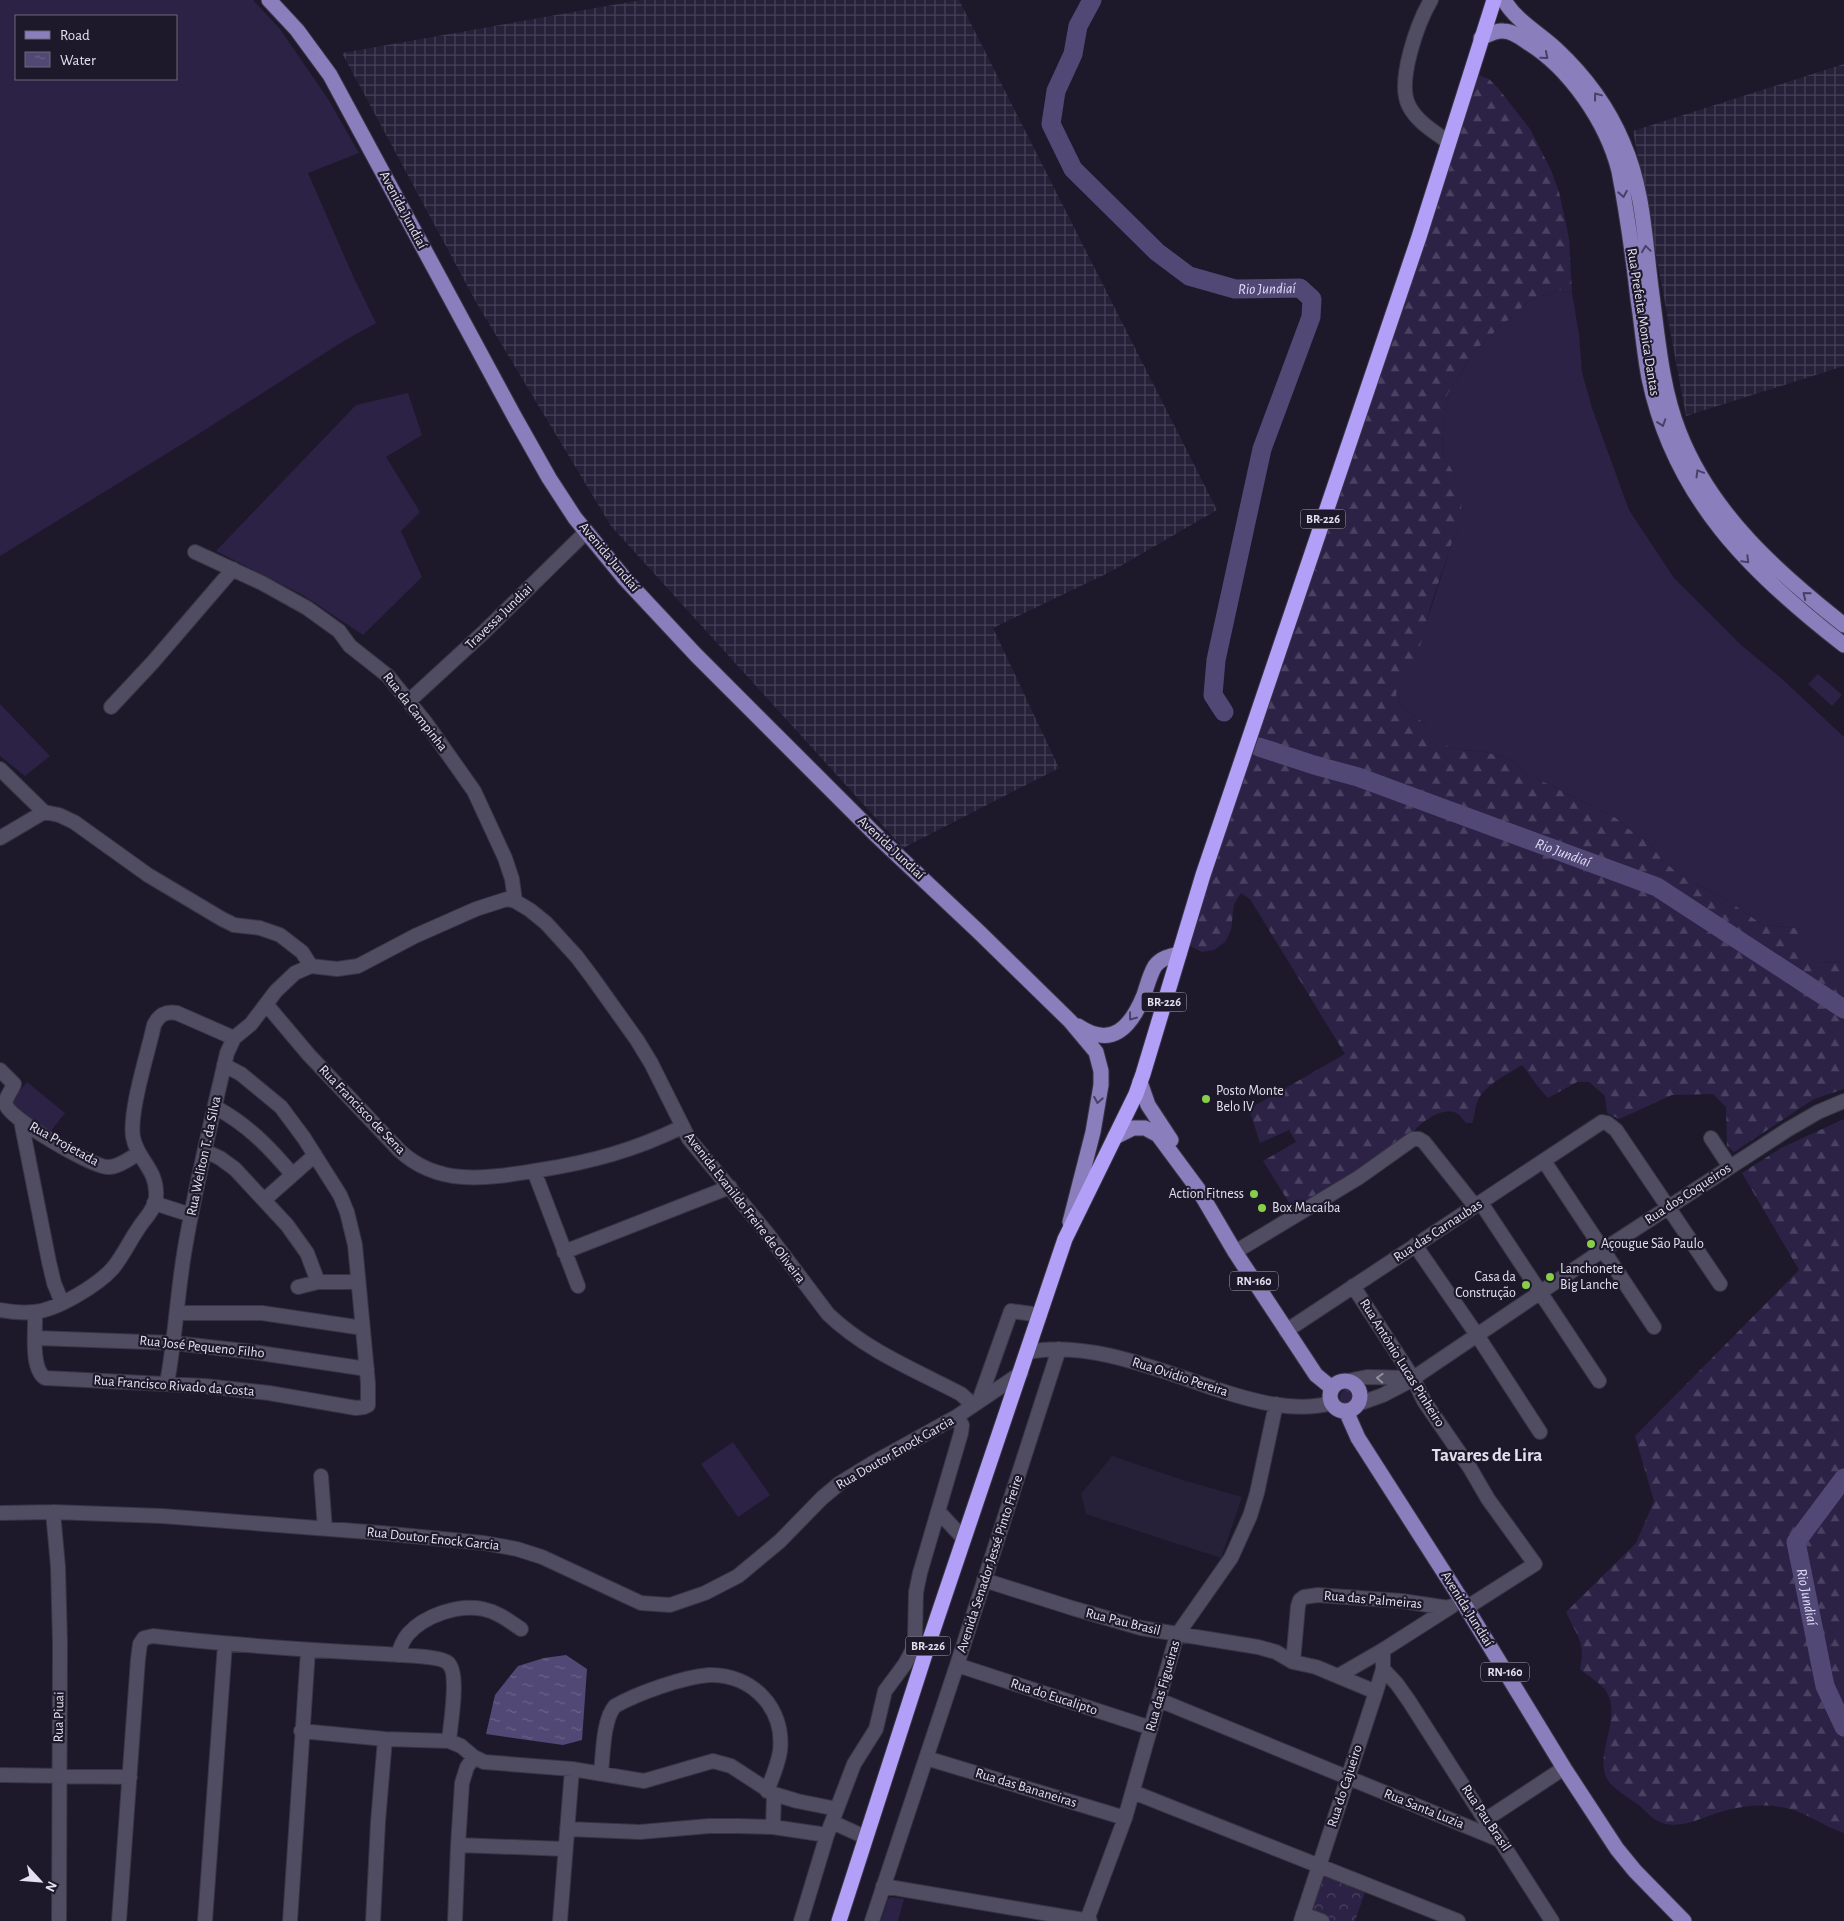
<svg xmlns="http://www.w3.org/2000/svg" width="1844" height="1921" viewBox="0 0 1844 1921" font-family="'Alegreya Sans',sans-serif">
	<style>
		.built { fill: #262139 }
		.industrial { fill: url(#industrial-grid) }
		.grass { fill: #2b2246; fill-rule: evenodd }
		.forest { fill: url(#forest-firs) }
		.park { fill: url(#park-crowns) }
		.water { fill: url(#water-ripples) }
		.lines { fill: none; stroke-linecap: round; stroke-linejoin: round }
		.river { stroke: #514875; stroke-width: 19 }
		.minor-casing { stroke: #373543; stroke-width: 16 }
		.major-casing { stroke: #373543; stroke-width: 17 }
		.highway-casing { stroke: #373543; stroke-width: 17 }
		.minor { stroke: #504c61; stroke-width: 14 }
		.major { stroke: #8b7ebc; stroke-width: 15 }
		.highway { stroke: #b2a0f8; stroke-width: 15 }
		.oneway { stroke: #494165 }
		.oneway2 { stroke: #928fa0 }
		.poi-dot { fill: #88cf49; stroke: #1d192b; stroke-width: 2 }
		.labels { text-anchor: middle; dominant-baseline: central; stroke-width: 4.5; stroke-linejoin: round; paint-order: stroke }
		.shield { fill: #1d192b; stroke: #a8a5b4; stroke-width: 1 }
		.shield-label { font-size: 12px; font-weight: bold; fill: #e3e1ee }
		.street-label { font-size: 14px; fill: #e3e1ee; stroke: #1d192b }
		.poi-label { font-size: 14px; fill: #e3e1ee; stroke: #1d192b; text-anchor: start }
		.water-label { font-size: 15px; font-style: italic; fill: #e0dcfa; stroke: #1d192b }
		.district-label { font-size: 19px; font-weight: bold; fill: #e3e1ee; stroke: #1d192b }
	</style>
	<defs>
		<pattern id="industrial-grid" width="8" height="8" patternUnits="userSpaceOnUse" patternTransform="scale(1.25)"><rect width="8" height="8" fill="#262139"/><path d="M0 4h8M4 0v8" fill="none" stroke="#454156"/></pattern>
		<pattern id="forest-firs" width="22" height="20" patternUnits="userSpaceOnUse" patternTransform="scale(1.25)"><rect width="22" height="20" fill="#2b2246"/><path d="M5 1l3.5 6h-7zM16 11l3.5 6h-7z" fill="#4a4261"/></pattern>
		<pattern id="park-crowns" width="20" height="18" patternUnits="userSpaceOnUse" patternTransform="scale(1.25)"><rect width="20" height="18" fill="#2b2246"/><path d="M2 6a3 3 0 1 1 6 0M12 15a3 3 0 1 1 6 0" fill="none" stroke="#4a4261"/></pattern>
		<pattern id="water-ripples" width="26" height="14" patternUnits="userSpaceOnUse" patternTransform="scale(1.25)"><rect width="26" height="14" fill="#514875"/><path d="M2 4q2-2 4 0t4 0M15 11q2-2 4 0t4 0" fill="none" stroke="#6a6289"/></pattern>
	</defs>
	<rect width="100%" height="100%" fill="#1d192b"/>
	<!-- built -->
	<path class="built" d="M1112 1456 1183 1480 1242 1497 1221 1558 1086 1514 1081 1494Z"/>
	<!-- industrial -->
	<path class="industrial" d="M641 0H959L1217 510 1110 572 993 628 1059 768 903 848 611 526 476 302 342 53Z
		M1844 64V366L1686 416 1633 131Z"/>
	<!-- grass -->
	<path class="grass" d="M0 0H253L280 29 328 99 359 153 308 173 353 276 376 323 342 342 200 433 0 556ZM16 16H176V79H16Z
		M1559 290 1572 293 1579 334 1582 372 1592 408 1629 510 1674 578 1741 645 1781 678 1844 737V963L1815 962 1803 950V938L1796 928 1763 925 1730 902 1682 876 1663 861 1648 841 1627 828 1616 818 1524 772 1509 759 1485 752 1462 750 1449 747 1435 737 1421 721 1401 706 1396 694 1426 624 1452 542 1459 527 1460 485 1442 452 1444 412 1447 395 1475 350 1530 300Z
		M408 393 422 435 386 457 420 512 401 531 422 577 363 635 303 595 216 551 356 405Z
		M1818 674 1842 695 1832 706 1808 684Z
		M0 704 50 756 25 776 0 756Z
		M27 1082 65 1113 46 1137 8 1105Z
		M733 1442 770 1495 738 1517 701 1464Z
		M891 1897 904 1899 898 1921H881L888 1899Z"/>
	<!-- forest -->
	<path class="forest" d="M1465 70 1489 79 1498 88 1530 129 1551 170 1559 192 1569 238 1572 293 1559 290 1530 300 1475 350 1447 395 1444 412 1442 452 1460 485 1462 501 1459 527 1452 542 1432 602 1420 646 1396 694 1401 706 1421 721 1435 737 1449 747 1462 750 1485 752 1509 759 1524 772 1616 818 1627 828 1648 841 1663 861 1682 876 1730 902 1763 925 1796 928 1803 938V950L1815 962 1844 963V1089L1814 1099 1734 1152 1727 1146 1726 1107 1713 1094 1672 1095 1619 1119 1607 1113 1605 1096 1589 1082H1577L1548 1098C1538 1088 1531 1076 1522 1065 1507 1075 1486 1084 1478 1100 1475 1106 1475 1116 1472 1123H1466C1464 1121 1461 1116 1458 1114 1445 1105 1423 1121 1415 1130 1412 1134 1409 1140 1406 1144L1295 1212 1263 1161 1296 1142 1289 1130 1260 1143 1249 1109 1345 1054 1250 899 1241 893 1234 904 1231 930 1225 942 1214 950 1202 952 1192 947 1186 939 1185 919 1192 886 1279 637Z
		M1844 1119V1833C1823 1826 1803 1810 1781 1807 1763 1804 1741 1806 1724 1811 1703 1816 1679 1832 1658 1821 1651 1818 1646 1811 1640 1806 1631 1799 1618 1792 1610 1783 1590 1759 1624 1719 1606 1691 1603 1685 1587 1675 1580 1669 1586 1642 1577 1636 1566 1612L1636 1543 1654 1501 1635 1436 1799 1270 1742 1173 1781 1148Z"/>
	<!-- park -->
	<path class="park" d="M1340 1397a8 8 0 1 1 16 0a8 8 0 1 1-16 0Z
		M1320 1872 1366 1889 1355 1921H1330L1309 1914Z"/>
	<!-- water -->
	<path class="water" d="M566 1655 587 1669 582 1740 563 1745 486 1734 495 1695 518 1666 544 1658Z"/>
	<g class="lines">
		<!-- river -->
		<g class="river">
			<path id="s1" d="M1092 0 1078 26 1073 54 1056 91 1051 124 1073 169 1157 252 1189 276 1235 289 1300 288 1312 299 1311 317 1262 449 1216 660 1213 695 1224 712"/>
			<path id="s2" d="M1259 747 1314 765 1358 777 1657 887 1844 1009"/>
			<path id="s3" d="M1844 1478 1796 1542 1825 1686 1844 1727"/>
		</g>
		<!-- minor casing -->
		<g class="minor-casing">
			<path id="minor" d="M1431 0C1418 22 1396 82 1409 106 1417 122 1435 132 1448 142
				M195 552 262 583 307 608 339 631 350 646 388 676 426 723 474 791 505 858 512 879 515 901
				M409 701 483 633 586 532
				M111 707 153 662 233 569
				M0 769 44 812
				M0 838 44 812 59 815 74 822 148 875 222 919 234 925 260 928 280 935 302 952 311 966
				M266 1004 309 1055 399 1150C439 1188 490 1178 540 1170 591 1162 635 1150 682 1127
				M0 1070 14 1084C12 1090 4 1099 6 1105 11 1120 91 1166 107 1167 118 1168 130 1158 139 1153
				M215 1107C248 1125 268 1146 292 1174
				M21 1121 49 1262 54 1283 62 1303
				M1711 1138 1730 1167
				M205 1151 220 1158 235 1169 287 1225 307 1253 318 1282
				M1544 1161 1654 1327
				M534 1171 578 1286
				M264 1200 315 1155
				M154 1203 191 1215
				M1481 1203 1599 1381
				M1415 1245 1477 1335 1540 1432
				M564 1252 730 1187
				M1235 1252 1358 1178 1413 1139H1419L1424 1142 1475 1206
				M1353 1286 1413 1378 1424 1401 1470 1468 1488 1499 1535 1564 1466 1608
				M298 1287 318 1282H358
				M0 1310C11 1312 23 1313 34 1312 57 1310 98 1285 113 1268 123 1256 129 1242 138 1229 144 1219 155 1210 156 1197 158 1169 137 1160 133 1137 129 1111 148 1053 154 1025 159 1015 165 1011 177 1013L234 1038
				M35 1312C36 1329 30 1368 45 1378L205 1386 269 1393 356 1408 364 1407 368 1405V1383L355 1245 347 1212 340 1195 304 1138 281 1107 241 1074 224 1065
				M177 1313H262L363 1328
				M1286 1331 1602 1122 1607 1123 1616 1130 1720 1284
				M36 1338 174 1343 253 1352 367 1369
				M1028 1352C1088 1340 1159 1370 1216 1389 1252 1401 1294 1413 1332 1403
				M1347 1381 1367 1377 1412 1378
				M167 1383C175 1340 177 1297 184 1254 195 1186 212 1119 227 1053L234 1038 251 1024 276 991 295 973 311 966 337 969 358 966 415 936 476 909 507 899 515 901 530 910 546 923 577 957 592 977 637 1040 651 1063 689 1139 767 1233 828 1314C865 1350 915 1370 961 1394L973 1405
				M979 1401 1011 1311 1040 1315
				M1358 1404 1383 1395 1406 1383 1603 1250 1787 1130 1818 1112 1844 1101
				M321 1476 325 1529
				M938 1511 964 1539
				M53 1512 58 1567 60 1643 59 1921
				M0 1513 53 1512 162 1516 381 1533 484 1543 517 1549 542 1557 641 1603 670 1605 705 1593 738 1576 780 1541 822 1498 840 1483 871 1464 956 1417 1021 1373
				M984 1580 1072 1608 1141 1628 1258 1647 1276 1652 1293 1662 1316 1667 1376 1692
				M398 1655C400 1648 403 1640 408 1634 425 1615 459 1604 483 1609 498 1612 509 1621 521 1629
				M1293 1662 1298 1606 1300 1600 1304 1597 1318 1595 1402 1601 1449 1608
				M957 1665 1151 1728
				M1383 1669 1397 1684 1409 1701 1485 1820 1500 1840 1552 1921
				M1338 1676 1383 1650 1452 1606
				M1159 1700 1500 1840
				M301 1731 385 1739 449 1741 461 1746 474 1757 484 1762 572 1769 644 1781 713 1761 731 1766 774 1794 797 1801 837 1809
				M926 1758 1125 1818
				M601 1773C603 1755 603 1719 615 1706 638 1693 683 1677 709 1675 752 1674 785 1708 780 1751 778 1765 772 1778 767 1791
				M0 1775 130 1777
				M1133 1792 1458 1921
				M1485 1820 1564 1768
				M832 1822 865 1837
				M773 1827 774 1794
				M567 1829 640 1832 709 1826H738L773 1827 827 1835
				M458 1845 565 1849
				M883 1886 1090 1921
				M1303 1914 1322 1921
				M1087 1920 1125 1818 1177 1635 1231 1558 1250 1516 1257 1493 1276 1404
				M119 1921 138 1659 140 1644 144 1638 153 1636C230 1645 307 1650 385 1654 396 1655 441 1656 448 1663 460 1673 450 1726 449 1741
				M205 1921 225 1644
				M290 1921 308 1650
				M373 1921 378 1822 385 1739
				M455 1921 458 1845 462 1783 467 1767 474 1757
				M560 1921 572 1769
				M801 1921 827 1835 854 1764 876 1729 885 1691 905 1664 913 1649 915 1637 916 1592 920 1573 961 1433 962 1425 956 1417
				M872 1921 957 1665 1059 1349
				M1301 1921 1376 1692 1383 1669V1650"/>
		</g>
		<!-- major casing -->
		<g class="major-casing">
			<path id="major" d="M269 0 297 30 330 75 513 414 549 478 575 518 625 579 696 655 875 834 980 933 1070 1021 1096 1052 1101 1071V1085L1093 1132 1070 1222
				M1504 0C1516 21 1539 33 1556 49 1585 76 1608 107 1623 143 1644 190 1645 245 1652 295 1658 341 1662 389 1679 432 1711 514 1777 572 1844 625
				M1481 38C1488 35 1495 30 1503 31 1512 31 1520 37 1527 42 1570 68 1607 123 1619 171 1627 213 1633 256 1638 299 1642 325 1644 352 1649 378 1674 498 1751 573 1844 645
				M1078 1026C1112 1049 1131 1027 1144 995 1147 986 1150 974 1155 966 1161 958 1170 956 1179 954
				M1140 1082 1148 1105 1171 1140
				M1115 1137 1133 1128H1145L1158 1135 1198 1189 1235 1252 1316 1375 1332 1388
				M1330 1396a15 15 0 1 1 30 0a15 15 0 1 1-30 0Z
				M1346 1411 1358 1438 1461 1599 1564 1768 1617 1849 1635 1871 1684 1921"/>
		</g>
		<!-- highway casing -->
		<g class="highway-casing">
			<path id="highway" d="M839 1921 927 1648 1065 1239 1136 1094 1143 1074 1203 875 1419 237 1494 0"/>
		</g>
		<!-- minor -->
		<use href="#minor" class="minor"/>
		<!-- major -->
		<use href="#major" class="major"/>
		<!-- highway -->
		<use href="#highway" class="highway"/>
	</g>
	<!-- one-way arrows -->
	<defs><path id="oneway-chevron" d="M-2-3.5L2.5 0L-2 3.5" fill="none" stroke-width="1.6" stroke-linecap="round" stroke-linejoin="round" transform="scale(1.25)"/></defs>
	<g class="oneway">
		<use href="#oneway-chevron" transform="translate(1545 56) rotate(40)"/>
		<use href="#oneway-chevron" transform="translate(1597 96) rotate(-127)"/>
		<use href="#oneway-chevron" transform="translate(1623 194) rotate(80)"/>
		<use href="#oneway-chevron" transform="translate(1646 249) rotate(-98)"/>
		<use href="#oneway-chevron" transform="translate(1662 423) rotate(71)"/>
		<use href="#oneway-chevron" transform="translate(1699 473) rotate(-121)"/>
		<use href="#oneway-chevron" transform="translate(1746 560) rotate(45)"/>
		<use href="#oneway-chevron" transform="translate(1806 595) rotate(-141)"/>
		<use href="#oneway-chevron" transform="translate(1132 1017) rotate(127)"/>
		<use href="#oneway-chevron" transform="translate(1098 1100) rotate(100)"/>
	</g>
	<use class="oneway2" href="#oneway-chevron" transform="translate(1380 1378) rotate(-177)"/>
	<!-- markers -->
	<g class="poi-dot">
		<circle cx="1206" cy="1099" r="5"/>
		<circle cx="1254" cy="1194" r="5"/>
		<circle cx="1262" cy="1208" r="5"/>
		<circle cx="1591" cy="1244" r="5"/>
		<circle cx="1550" cy="1277" r="5"/>
		<circle cx="1526" cy="1285" r="5"/>
	</g>
	<g class="labels">
		<!-- shield labels -->
		<g class="shield">
			<rect x="1300.5" y="509.5" width="45" height="19" rx="4"/>
			<rect x="1141.5" y="992.5" width="45" height="19" rx="4"/>
			<rect x="1230" y="1271.5" width="48" height="19" rx="4"/>
			<rect x="905.5" y="1636.5" width="45" height="19" rx="4"/>
			<rect x="1481" y="1662.5" width="48" height="19" rx="4"/>
		</g>
		<g class="shield-label">
			<text x="1323" y="519">BR-226</text>
			<text x="1164" y="1002">BR-226</text>
			<text x="1254" y="1281">RN-160</text>
			<text x="928" y="1646">BR-226</text>
			<text x="1505" y="1672">RN-160</text>
		</g>
		<!-- street labels -->
		<g class="street-label">
			<text transform="translate(403 210) rotate(62)">Avenida Jundiaí</text>
			<text transform="translate(1643 322) rotate(81)">Rua Prefeita Monica Dantas</text>
			<text transform="translate(609 557) rotate(50)">Avenida Jundiaí</text>
			<text transform="translate(499 617) rotate(-44)">Travessa Jundiai</text>
			<text transform="translate(415 712) rotate(52)">Rua da Campinha</text>
			<text transform="translate(891 848) rotate(43)">Avenida Jundiaí</text>
			<text transform="translate(362 1110) rotate(46)">Rua Francisco de Sena</text>
			<text transform="translate(64 1144) rotate(29)">Rua Projetada</text>
			<text transform="translate(204 1156) rotate(-78)">Rua Weliton T. da Silva</text>
			<text transform="translate(1688 1194) rotate(-33)">Rua dos Coqueiros</text>
			<text transform="translate(745 1208) rotate(52)">Avenida Evanildo Freire de Oliveira</text>
			<text transform="translate(1438 1231) rotate(-33)">Rua das Carnaubas</text>
			<text transform="translate(202 1347) rotate(6)">Rua José Pequeno Filho</text>
			<text transform="translate(1402 1363) rotate(58)">Rua Antônio Lucas Pinheiro</text>
			<text transform="translate(1180 1377) rotate(18)">Rua Ovidio Pereira</text>
			<text transform="translate(174 1386) rotate(4)">Rua Francisco Rivado da Costa</text>
			<text transform="translate(895 1453) rotate(-30)">Rua Doutor Enock Garcia</text>
			<text transform="translate(433 1539) rotate(6)">Rua Doutor Enock Garcia</text>
			<text transform="translate(990 1564) rotate(-72)">Avenida Senador Jessé Pinto Freire</text>
			<text transform="translate(1373 1600) rotate(5)">Rua das Palmeiras</text>
			<text transform="translate(1467 1609) rotate(58)">Avenida Jundiaí</text>
			<text transform="translate(1123 1622) rotate(14)">Rua Pau Brasil</text>
			<text transform="translate(1163 1686) rotate(-74)">Rua das Figueiras</text>
			<text transform="translate(1054 1697) rotate(18)">Rua do Eucalipto</text>
			<text transform="translate(59 1717) rotate(-89)">Rua Piuai</text>
			<text transform="translate(1345 1786) rotate(-72)">Rua do Cajueiro</text>
			<text transform="translate(1026 1788) rotate(17)">Rua das Bananeiras</text>
			<text transform="translate(1424 1809) rotate(22)">Rua Santa Luzia</text>
			<text transform="translate(1486 1818) rotate(56)">Rua Pau Brasil</text>
		</g>
		<!-- poi labels -->
		<g class="poi-label">
			<text x="1216" y="1091">Posto Monte<tspan x="1216" dy="16">Belo IV</tspan></text>
			<text x="1244" y="1194" text-anchor="end">Action Fitness</text>
			<text x="1272" y="1208">Box Macaíba</text>
			<text x="1601" y="1244">Açougue São Paulo</text>
			<text x="1560" y="1269">Lanchonete<tspan x="1560" dy="16">Big Lanche</tspan></text>
			<text x="1516" y="1277" text-anchor="end">Casa da<tspan x="1516" dy="16">Construção</tspan></text>
		</g>
		<!-- water labels -->
		<g class="water-label">
			<text stroke="none"><textPath href="#s1" startOffset="420">Rio Jundiaí</textPath></text>
			<text stroke="none"><textPath href="#s2" startOffset="322">Rio Jundiaí</textPath></text>
			<text stroke="none"><textPath href="#s3" startOffset="136">Rio Jundiaí</textPath></text>
		</g>
		<!-- district labels -->
		<g class="district-label">
			<text x="1487" y="1455">Tavares de Lira</text>
		</g>
	</g>
	<!-- legend -->
	<rect x="15" y="15" width="162" height="65" fill="#1d192b" stroke="#6c6979"/>
	<rect x="25" y="31" width="25" height="8" fill="#8b7ebc" stroke="#6c6979"/>
	<text x="60" y="40" font-size="15" fill="#e3e1ee">Road</text>
	<rect x="25" y="52" width="25" height="15" fill="url(#water-ripples)" stroke="#6c6979"/>
	<text x="60" y="65" font-size="15" fill="#e3e1ee">Water</text>
	<!-- north arrow -->
	<g transform="translate(40 1881) rotate(116)" stroke="#1d192b" stroke-width="4" paint-order="stroke">
	<path d="M0-4L9 19L0 12L-9 19Z" fill="#e3e1ee"/>
	<text y="-8" font-size="14" font-weight="bold" text-anchor="middle" fill="#e3e1ee">N</text>
	</g>
</svg>
